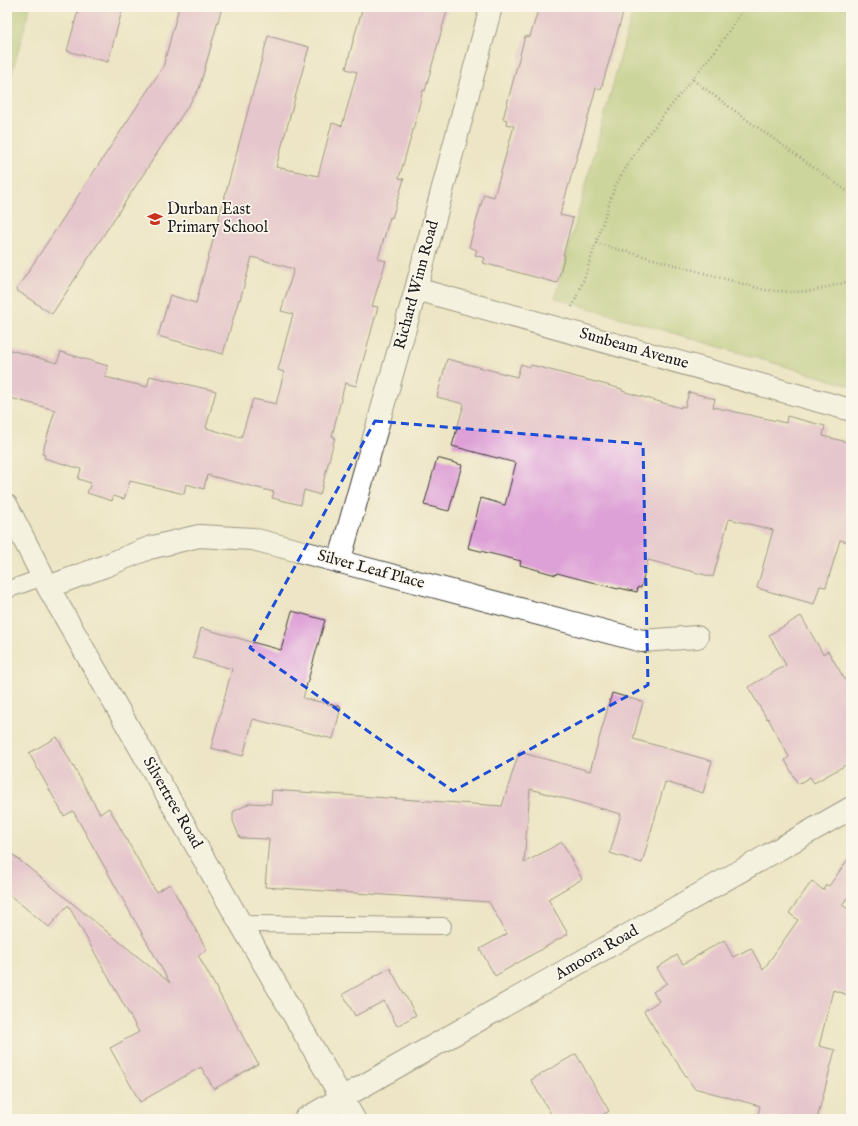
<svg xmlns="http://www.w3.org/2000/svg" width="858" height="1126" viewBox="0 0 858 1126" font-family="'IM FELL English',serif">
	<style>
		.green { fill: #a4c067; stroke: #606e42 }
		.building { fill: #dea1d7 }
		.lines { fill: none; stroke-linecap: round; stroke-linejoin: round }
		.lane-casing { stroke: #3b3a35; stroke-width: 18 }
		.street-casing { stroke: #3b3a35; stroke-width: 24 }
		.path { stroke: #3b3a35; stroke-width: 2.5; stroke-dasharray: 1 3; stroke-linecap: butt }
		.lane { stroke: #fff; stroke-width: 16 }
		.street { stroke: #fff; stroke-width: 22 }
		.marked { fill: none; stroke: #1d4ed8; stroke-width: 3; stroke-dasharray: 8 5; stroke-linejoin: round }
		.labels { text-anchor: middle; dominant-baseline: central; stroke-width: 3.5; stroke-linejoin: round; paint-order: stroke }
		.poi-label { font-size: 16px; fill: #1c1c1c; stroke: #fbf7ec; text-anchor: start }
		.street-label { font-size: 16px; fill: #1c1c1c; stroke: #fbf7ec }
	</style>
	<rect width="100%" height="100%" fill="#fbf7ec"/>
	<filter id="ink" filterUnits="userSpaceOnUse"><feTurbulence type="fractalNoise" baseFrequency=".025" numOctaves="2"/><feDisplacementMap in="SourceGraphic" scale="8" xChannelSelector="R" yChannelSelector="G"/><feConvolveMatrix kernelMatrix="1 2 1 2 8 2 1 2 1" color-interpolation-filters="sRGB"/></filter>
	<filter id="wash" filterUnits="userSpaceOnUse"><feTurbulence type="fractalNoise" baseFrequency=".012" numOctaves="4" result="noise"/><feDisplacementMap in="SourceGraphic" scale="16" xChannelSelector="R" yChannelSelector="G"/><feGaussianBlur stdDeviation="0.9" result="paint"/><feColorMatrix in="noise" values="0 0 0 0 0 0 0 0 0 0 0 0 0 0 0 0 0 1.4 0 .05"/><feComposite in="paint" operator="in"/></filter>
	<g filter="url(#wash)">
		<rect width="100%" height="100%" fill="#ede5c5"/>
		<!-- green -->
		<path class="green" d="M7 7H30L7 92Z
			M634 7H851V386L555 298Z"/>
		<g id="blocks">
			<!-- building -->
			<path class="building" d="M79 7H123L108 62 67 51Z
				M179 7H222L199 89 52 314 16 290 163 67Z
				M363 7H448L425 91 423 90 412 134 399 178 404 179 392 218 390 217 378 259 386 261 372 306 378 307 356 386 345 383 332 436 335 437 320 495 304 490 301 505 272 498 274 492 207 475 204 489 186 484 184 494 130 481 124 499 113 496 112 501 87 493 91 483 78 479 81 469 44 458 45 455 42 454 55 410 7 397V349L57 363 61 352 108 366 105 377 147 387 150 376 216 391 206 428 241 438 253 399 276 404 284 372 278 370 293 314 281 311 294 269 252 257 240 300 239 299 223 354 158 336 170 295 196 303 268 36 309 47 276 167 318 176 332 123 342 126 357 72 346 69 353 41Z
				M539 7H619L618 11 623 13 601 89 596 88 582 139 560 215 573 218 563 255H565L557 283 483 263 485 258 475 255 477 250 469 247 484 194 494 197 514 126 506 124 507 120 503 119 525 36 530 37Z
				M447 359 517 377 521 364 530 367 531 365 622 389V391L681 408V406L685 407 689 392 715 399 713 407 786 423 787 416 825 426 823 436 851 443V543L840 540 826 587 820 586 814 604 757 588 773 530 729 519 713 577 648 560 641 588 638 587 637 592 619 588 618 589 557 573 556 575 520 565 521 561 468 548 481 498 505 505 516 463 452 446 464 404 437 397Z
				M437 458 462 465 449 511 424 505Z
				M292 611 325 620 303 698 341 707 333 739 253 719 243 756 211 748 232 669 193 658 201 628 281 650Z
				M801 616 823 654 828 651 851 690V762L814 783 810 777 798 784 785 760 789 757 768 718 767 719 748 687 786 665 769 635Z
				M612 693 643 702 633 739 712 761 703 793 665 782 642 863 610 853 621 814 530 789 524 863 562 842 582 879 548 899 568 934 495 976 480 949 507 934 489 902 265 887 269 839 240 838 233 821V812L250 803 271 804 272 790 502 806 519 752 590 771Z
				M57 737 100 814 109 808 156 892 170 884 207 950 198 955 258 1064 214 1089 201 1067 140 1102 110 1048 139 1032 68 905 49 927 7 893V850L170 983 73 811 64 816 29 753Z
				M851 855V893L842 905 851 911V996L833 990 819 1046 835 1050 817 1119H757L760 1106 694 1088 666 1046H665L644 1011 659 1001 653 992 667 983 657 968 677 955 683 964 724 940 733 957 751 948 763 970 798 920 789 913 812 881 823 890 826 885 829 886Z
				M390 968 416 1015 397 1026 384 1001 355 1016 343 994Z
				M576 1054 609 1111 596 1119H554L531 1080Z"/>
		</g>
	</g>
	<g filter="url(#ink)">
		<use href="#blocks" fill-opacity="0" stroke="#3b3a35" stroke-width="1"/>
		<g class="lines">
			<!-- lane casing -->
			<g class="lane-casing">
				<path id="lane" d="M7 590 43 577
					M241 924 443 926"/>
			</g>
			<!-- street casing -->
			<g class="street-casing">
				<path id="street" d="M416 289 851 410
					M7 506 48 587 241 924 354 1119
					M339 562 416 289 491 7
					M48 587 105 566 149 548 199 536 253 539 642 641 697 637
					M305 1119 851 808"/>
			</g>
			<!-- path -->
			<path class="path" d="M693 80 750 122 851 194
				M596 243 765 290 792 292 812 291 851 281
				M572 307 583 282 614 189 624 171 642 142 718 47 745 7"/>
			<!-- lane -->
			<use href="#lane" class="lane"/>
			<!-- street -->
			<use href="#street" class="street"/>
		</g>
	</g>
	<!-- marked area -->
	<path d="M0 0H858V1126H0ZM375 421 643 444 648 685 453 791 250 648Z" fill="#ede5c5" fill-opacity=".55" fill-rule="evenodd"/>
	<path class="marked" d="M375 421 643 444 648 685 453 791 250 648Z"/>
	<!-- icons -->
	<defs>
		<g id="school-bare" transform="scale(1.2)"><path d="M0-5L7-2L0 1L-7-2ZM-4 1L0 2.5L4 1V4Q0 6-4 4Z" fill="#c8321e" stroke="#fbf7ec" stroke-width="2.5" paint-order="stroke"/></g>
	</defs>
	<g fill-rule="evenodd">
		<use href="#school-bare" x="155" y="219"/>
	</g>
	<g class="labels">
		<!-- poi labels -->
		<g class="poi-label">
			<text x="167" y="210">Durban East<tspan x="167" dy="18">Primary School</tspan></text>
		</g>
		<!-- street labels -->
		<g class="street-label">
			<text transform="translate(417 285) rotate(-75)">Richard Winn Road</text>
			<text transform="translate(634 349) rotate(16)">Sunbeam Avenue</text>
			<text transform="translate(371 570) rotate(15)">Silver Leaf Place</text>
			<text transform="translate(172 803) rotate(60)">Silvertree Road</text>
			<text transform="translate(597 953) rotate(-30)">Amoora Road</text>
		</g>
	</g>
	<!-- margin -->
	<rect width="858" height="1126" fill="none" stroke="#fbf7ec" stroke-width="24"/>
</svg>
